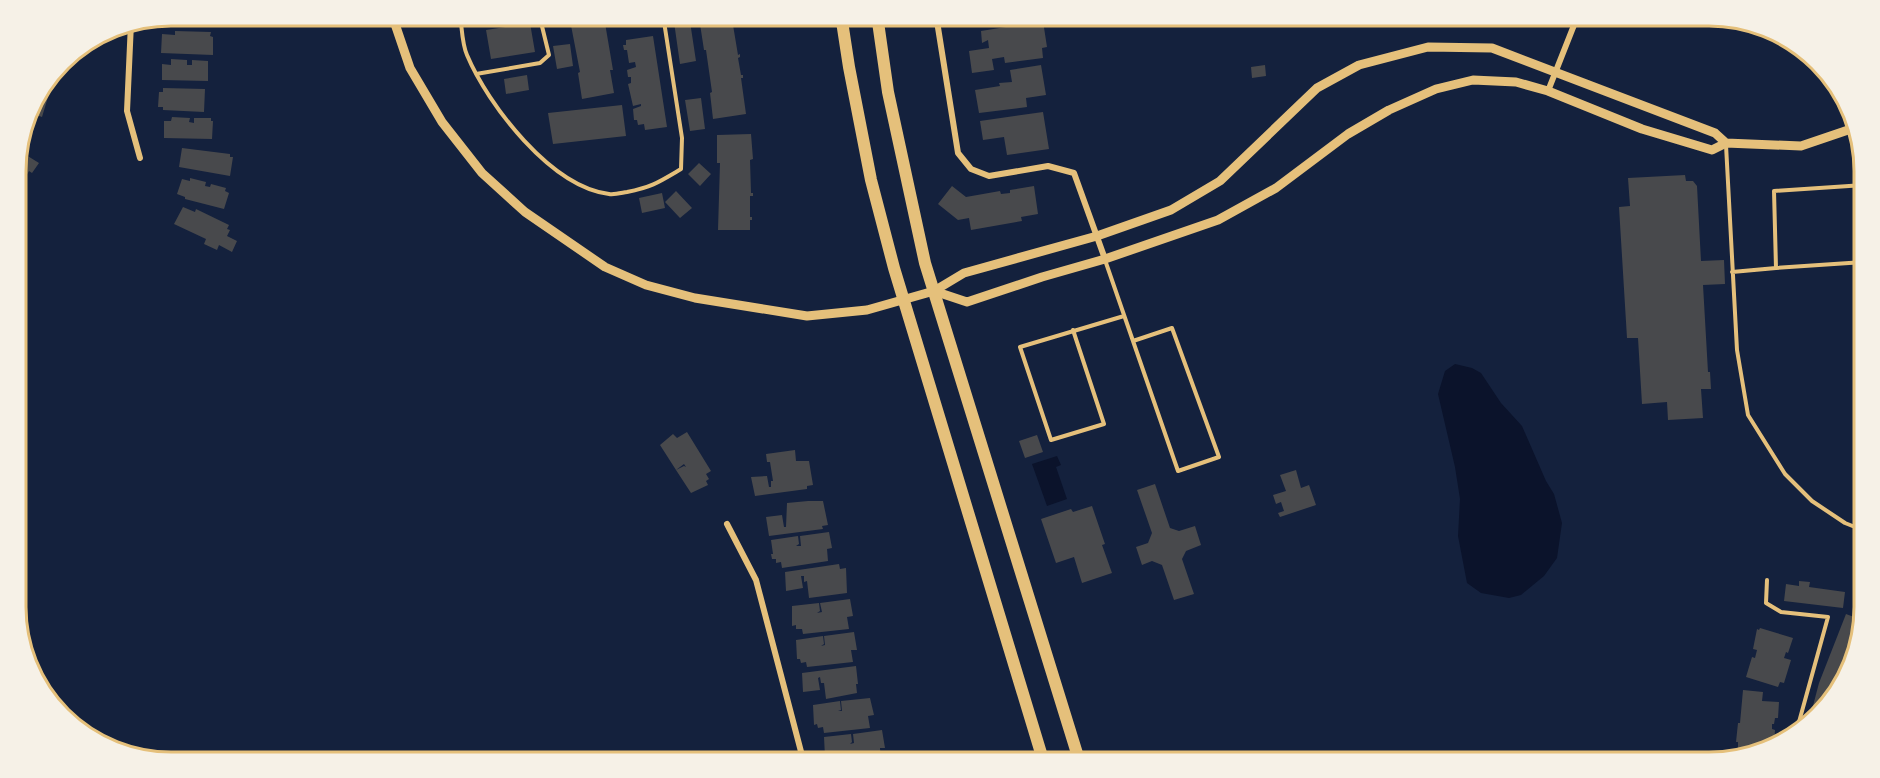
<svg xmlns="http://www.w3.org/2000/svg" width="1880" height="778" viewBox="0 0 1880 778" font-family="'Exo 2',sans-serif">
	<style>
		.water { fill: #0b132b }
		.building { fill: #48494c }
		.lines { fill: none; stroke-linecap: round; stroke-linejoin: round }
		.service { stroke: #e5c07b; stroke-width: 4 }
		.minor { stroke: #e5c07b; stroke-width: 6 }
		.tertiary { stroke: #e5c07b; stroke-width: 9 }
		.primary { stroke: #e5c07b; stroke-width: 12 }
		.rim { fill: none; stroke: #e5c07b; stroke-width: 3 }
	</style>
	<rect width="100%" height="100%" fill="#14213d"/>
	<!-- water -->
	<path class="water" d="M1455 364 1472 368 1481 373 1501 403 1522 426 1546 481 1554 494 1562 523 1557 558 1544 576 1521 595 1509 598 1481 593 1467 583 1458 536 1460 499 1455 467 1438 394 1445 371Z
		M1057 456 1061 465 1056 467 1067 499 1047 506 1032 464Z"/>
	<!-- building -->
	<path class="building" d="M208 15 211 16 210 25 161 23V17L171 15Z
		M548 15H564L565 19 550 22Z
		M569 15H602L603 24 605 23 613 70H610L614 93 582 99 578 73 580 72Z
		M622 15H651L652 22 631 25 630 17 622 18Z
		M673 15H689L696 61 680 64Z
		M1017 15H1041V16L1018 20Z
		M732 19 738 55 740 54V57L738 58 741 75H743V78H741L746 114 713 119 710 93 712 92 706 50H704L700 24Z
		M1043 21 1047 47 1042 48 1043 58 1005 63 1004 57 992 59 994 70 972 73 969 51 989 48 988 40 982 43 981 31Z
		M530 23 535 52 491 59 486 30Z
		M175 31 211 32 210 36 213 37V55L161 53 162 34 175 35Z
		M653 36 667 127 645 130 644 124 638 125 637 120H634L633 109 641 106V104L633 106 628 84 631 83V77H628L627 70 636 67 635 62 629 63 627 50H624L623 45H626V40Z
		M570 44 573 66 557 69 553 46Z
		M171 59 187 60V65H192V60L208 61V81L162 80V64L171 65Z
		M1041 65 1046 95 1026 98 1027 107 979 113 975 90 1000 86 999 83 1012 82 1010 70Z
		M1265 65 1266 76 1252 78 1251 67Z
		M527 75 529 90 506 94 504 79Z
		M163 88 205 89 204 112 163 110V107H158L159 92H163Z
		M38 93 48 97 42 117 28 112 31 102Z
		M701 98 705 129 690 131 685 100Z
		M622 105 626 136 553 144 548 113Z
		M1043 112 1049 149 1007 155 1004 137 983 140 980 121Z
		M172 117 190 118 189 122 194 123V118H211V121H213L212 139 164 138V121H171Z
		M26 121 33 124 32 126 34 128 26 145 20 142Z
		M751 134 753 159 750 160 751 193H753V196H750V217H752V220H750V230H718L720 163H717V135Z
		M182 148 230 154V157H233L230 176 179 167Z
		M18 150 39 163 32 173 29 171 24 180 15 175V160Z
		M699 163 711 174 700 186 688 174Z
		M1685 175 1686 181H1693L1697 186 1701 261 1724 260 1725 284 1703 285 1708 372H1710L1711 389H1701L1703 418 1668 420 1667 402 1642 404 1638 338H1627L1619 207 1630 206 1628 178Z
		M190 178 206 182 205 186 210 187 211 184 226 188 225 191 229 193 224 209 185 199V197L177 194 182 179 190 181Z
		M952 186 966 197 1000 191 1001 194 1010 193V190L1034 186 1038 214 1021 217 1022 221 971 230 969 218 958 220 938 204Z
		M676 191 692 208 680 218 665 202Z
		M662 193 665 208 642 213 639 198Z
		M183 207 195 212 196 209 229 225 227 229 230 230 227 236 237 241 232 252 219 245 217 250 204 244 206 239 174 224Z
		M687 432 711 471 706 474 709 479 706 481 708 485 691 493 676 470 684 466 686 467 684 464 676 470 660 445 673 434 677 438Z
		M1037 435 1043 452 1025 458 1019 441Z
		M795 450 796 461H809L813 485 807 486V489L755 496 751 477 767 476 769 487H771V481H773L770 462H767L766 454Z
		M1296 470 1301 488 1309 485 1316 505 1280 517 1278 513 1284 511 1281 502 1276 504 1273 495 1286 491 1280 475Z
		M1155 484 1170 528 1179 531 1195 526 1201 545 1186 551 1182 559 1194 594 1174 600 1162 565 1152 561 1142 565 1136 547 1148 543 1152 533 1137 490Z
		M808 501H823L828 525 822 526 823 529 769 536 766 517 782 515 784 527H786L787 503Z
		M1092 506 1105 544 1102 545 1112 573 1082 583 1074 557 1056 563 1041 519 1071 509 1073 512Z
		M829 532 832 548 827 549 828 561 782 568 781 562 776 563V559H772L771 554H773L771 540 798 536 799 544 796 546H801L800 536Z
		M839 564 840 569 846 568 847 593 809 598 807 581 804 582V576H801L803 588 786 591 785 572Z
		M1799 581 1810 582 1809 587 1845 592 1843 608 1784 601 1786 584 1799 586Z
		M850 599 853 616 847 617 849 629 803 634 802 629H796V625L792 626V606L819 603 820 611 817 613 822 612 820 603Z
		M1846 614 1862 620 1835 689 1809 721 1819 683Z
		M1760 628 1793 638 1788 653 1786 652 1784 658 1791 660 1784 683 1780 682 1778 687 1746 677 1752 657 1755 658 1757 650 1753 649 1757 629 1759 630Z
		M854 632 857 650H851L853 662 807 667 806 662 801 663 800 659H797L796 640 823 636 824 644 821 646 825 645 824 636Z
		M856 666 858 684H856L857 693 826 699 824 683H821L820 677 818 678 820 690 803 692 802 673Z
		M1743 690 1763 692 1762 701 1779 702 1778 718H1775L1774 724H1772V729L1775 730 1774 744H1760V749L1733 758V751H1738V742H1736L1738 723H1740Z
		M870 698 874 715 868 716 870 728 824 733 823 727 818 728 817 724 814 725 813 705 840 701 841 710 838 711H842L841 701Z
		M882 730 885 748H880L881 762 835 763V760H829V756L825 757 824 737 851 734 852 742 850 744 854 743 853 734Z"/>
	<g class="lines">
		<!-- service -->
		<path class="service" d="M460 15C462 28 462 44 467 55 488 105 551 187 609 194 614 195 621 193 627 192 652 187 659 182 681 169L682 138 663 15
			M461 24 511 15
			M476 74 540 63 549 55 540 18 537 15
			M1726 145 1737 350 1748 415 1785 474 1812 501 1845 523 1865 531
			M1864 185 1774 191 1776 268 1864 262
			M1105 260 1133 341 1172 328 1219 457 1178 471 1133 341
			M1732 272 1776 268
			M1073 330 1104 424 1051 440 1020 347 1124 316
			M1767 580 1766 603 1781 612 1828 617 1799 722 1797 735"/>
		<!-- minor -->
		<path class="minor" d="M936 15 958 153 971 169 989 176 1048 166 1074 173 1105 259
			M131 23 127 111 140 158
			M1548 91 1578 15
			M727 524 756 580 804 763"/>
		<!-- tertiary -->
		<path class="tertiary" d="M392 15 410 68 442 122 482 173 525 212 605 267 646 285 695 298 807 316 867 310 934 291 964 273 1097 236 1171 210 1220 181 1317 88 1359 65 1428 47 1492 48 1715 133 1726 143
			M934 291 967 302 1042 277 1105 259 1218 220 1276 188 1348 134 1389 110 1436 89 1473 80 1516 82 1548 91 1642 129 1712 150 1726 143 1801 146 1854 128"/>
		<!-- primary -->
		<path class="primary" d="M841 15 849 67 871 180 894 268 1044 763
			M877 15 888 92 925 263 1080 763"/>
	</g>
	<!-- crop -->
	<path d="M0 0H1880V778H0ZM171 26H1709A145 145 0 0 1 1854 171V607A145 145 0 0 1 1709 752H171A145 145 0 0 1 26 607V171A145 145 0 0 1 171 26Z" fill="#f6f1e7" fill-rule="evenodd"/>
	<path class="rim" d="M171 26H1709A145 145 0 0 1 1854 171V607A145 145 0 0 1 1709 752H171A145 145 0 0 1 26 607V171A145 145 0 0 1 171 26Z"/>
</svg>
